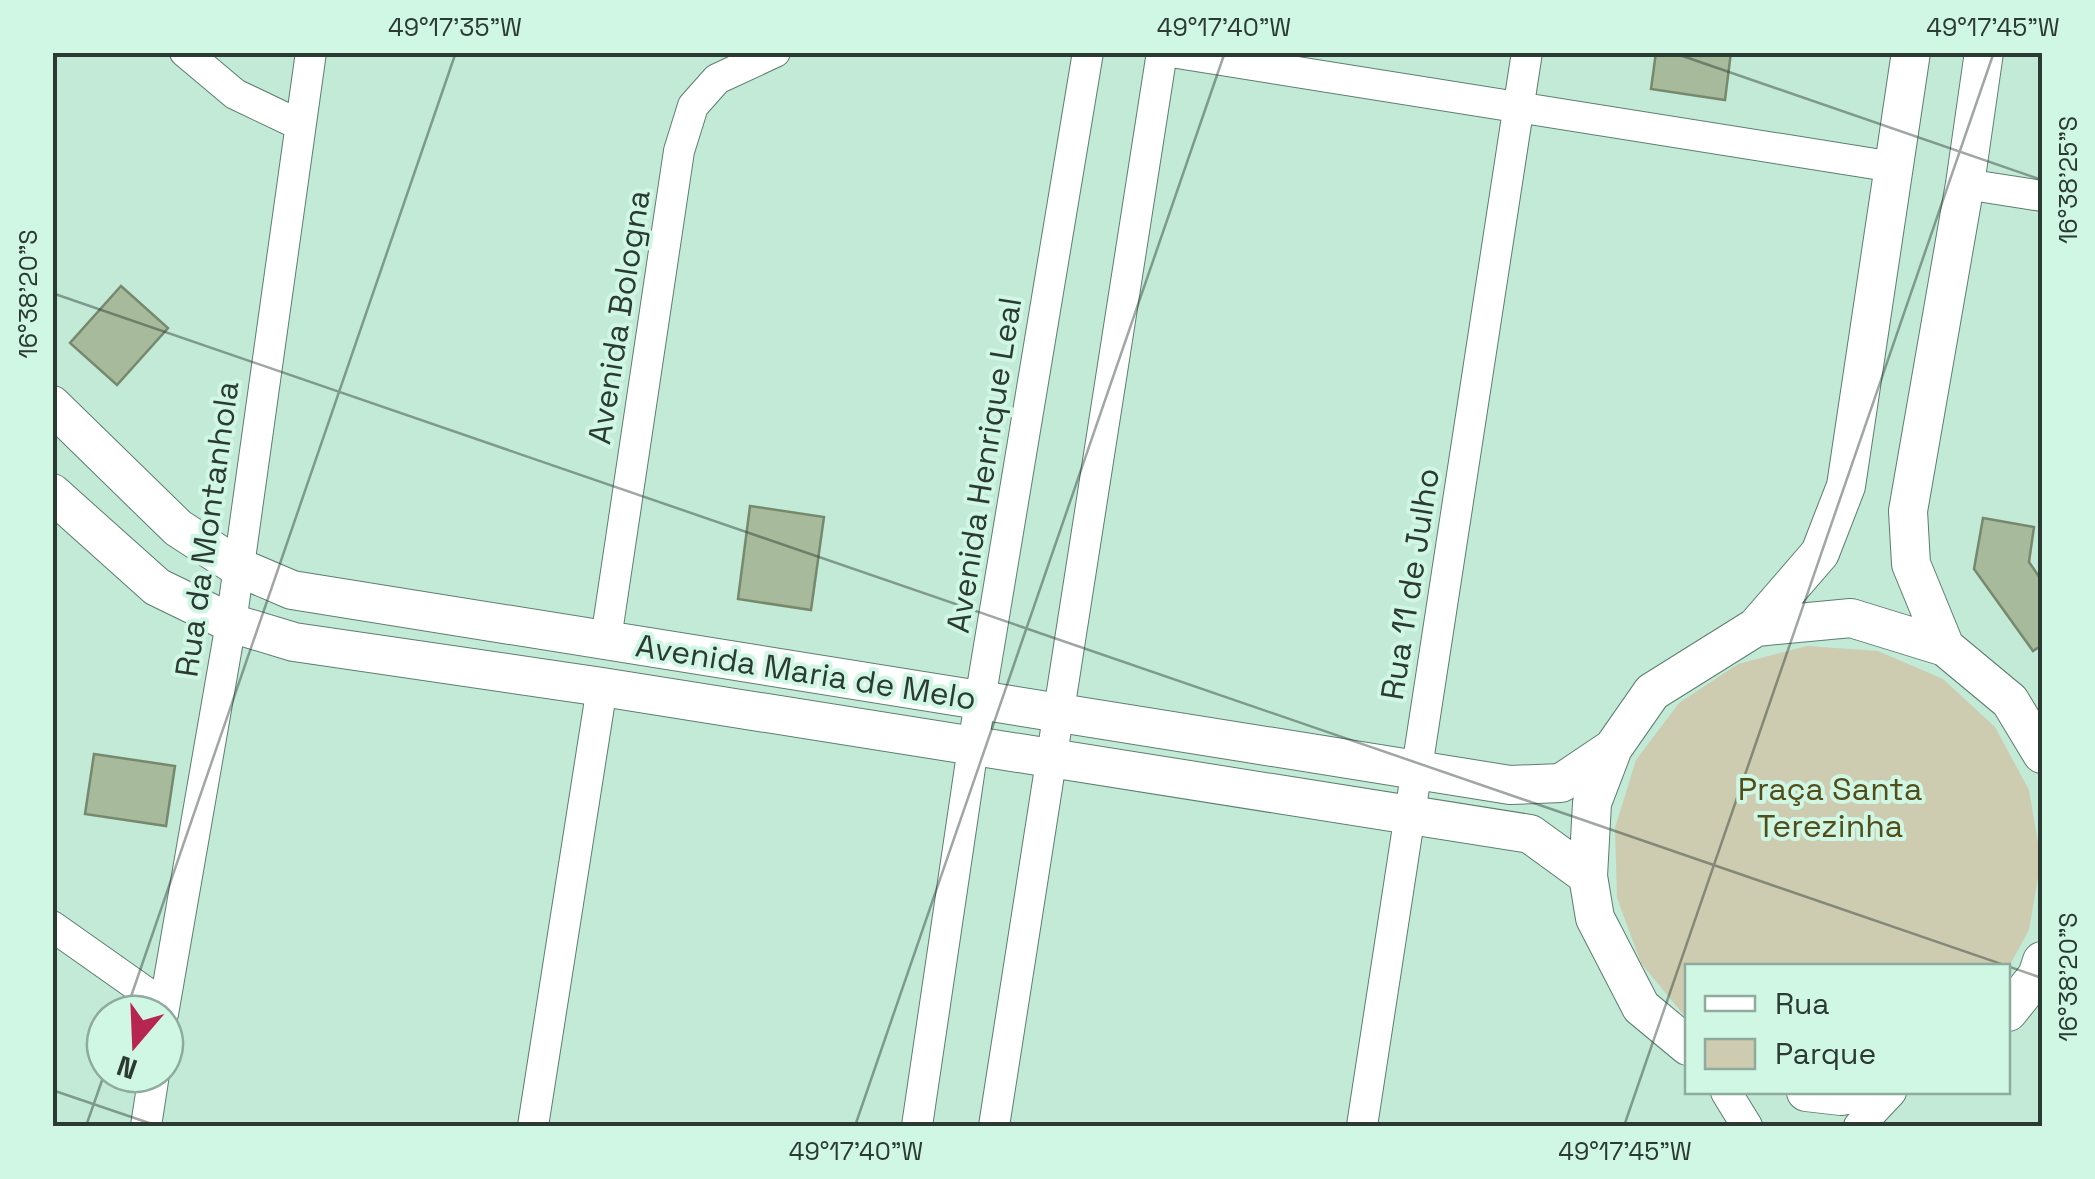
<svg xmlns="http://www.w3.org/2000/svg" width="2095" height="1179" viewBox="0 0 2095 1179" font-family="'Space Grotesk',sans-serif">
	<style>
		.green { fill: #cdcbb0 }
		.building { fill: #a7ba9c; stroke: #77896d; stroke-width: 2.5 }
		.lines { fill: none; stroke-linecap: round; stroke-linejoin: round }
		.minor-casing { stroke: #5c7e6e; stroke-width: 32 }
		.tertiary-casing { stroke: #5c7e6e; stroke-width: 40 }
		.minor { stroke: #fff; stroke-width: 30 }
		.tertiary { stroke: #fff; stroke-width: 38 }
		.ticks { fill: none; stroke: #2b3a33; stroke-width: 2.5; stroke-opacity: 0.45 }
		.labels { text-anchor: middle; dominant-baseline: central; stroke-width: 8; stroke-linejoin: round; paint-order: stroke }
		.street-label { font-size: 32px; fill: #2b3a33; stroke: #d0f6e4 }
		.park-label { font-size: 32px; fill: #534d19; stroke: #d0f6e4 }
		.neatline { fill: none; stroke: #2b3a33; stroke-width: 4 }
		.ticks-label { font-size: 25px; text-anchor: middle; fill: #2b3a33 }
	</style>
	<rect width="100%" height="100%" fill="#c3e9d7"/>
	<!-- green -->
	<path class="green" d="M1807 646 1878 651 1943 679 1995 727 2029 790 2041 860 2029 930 2008 968 1688 966 1687 1019 1641 963 1617 898 1615 828 1636 760 1679 703 1738 664Z"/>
	<!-- building -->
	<path class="building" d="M1656 52H1731L1725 100 1651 89Z
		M121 286 168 328 117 385 70 343Z
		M750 506 824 517 811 610 738 599Z
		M1983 518 2034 527 2029 562 2042 581V645L2033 651 1974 569Z
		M94 754 175 766 166 826 85 814Z"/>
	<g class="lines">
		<!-- minor casing -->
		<g class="minor-casing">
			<path id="minor" d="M185 52 235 94 300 125
				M1171 52 1894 167
				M1965 184 2042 196
				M606 639 679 151 693 106 717 79 775 52
				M52 926 164 1005
				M163 1014 231 623 311 52
				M1726 1092 1747 1126
				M146 1126 154 1074
				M533 1126 602 687
				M917 1126 980 700 1088 52
				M994 1126 1162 52
				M1362 1126 1527 52
				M1859 1126 1891 1092"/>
		</g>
		<!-- tertiary casing -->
		<g class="tertiary-casing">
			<path id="tertiary" d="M52 405 178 528 238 567 292 590 1510 785 1561 783 1613 748
				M52 493 157 587 231 623 294 642 602 687 1530 834 1588 876
				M1756 627 1820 553 1846 486 1911 52
				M1945 647 1911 564 1908 511 1965 184 1984 52
				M2008 1012 2037 976 2042 961
				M1688 1046 1641 1007 1595 918 1588 876 1592 803 1613 748 1652 692 1756 627 1851 618 1945 647 2010 701 2042 754
				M1806 1092 1841 1096 1866 1092"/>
		</g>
		<!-- minor -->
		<use href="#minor" class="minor"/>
		<!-- tertiary -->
		<use href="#tertiary" class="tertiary"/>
	</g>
	<!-- ticks -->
	<path class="ticks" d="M1671 52 2042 180M52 293 2042 978M125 1014 456 52M52 1090 158 1126M86 1126 105 1072M855 1126 1225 52M1624 1126 1994 52"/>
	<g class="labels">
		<!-- street labels -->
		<g class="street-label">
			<text transform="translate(619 317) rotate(-81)">Avenida Bologna</text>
			<text transform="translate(984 465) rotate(-81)">Avenida Henrique Leal</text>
			<text transform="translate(207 529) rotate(-82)">Rua da Montanhola</text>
			<text transform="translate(1410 584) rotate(-81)">Rua 11 de Julho</text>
			<text transform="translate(806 672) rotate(9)">Avenida Maria de Melo</text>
		</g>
		<!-- park labels -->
		<g class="park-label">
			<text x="1830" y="789">Praça Santa<tspan x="1830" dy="37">Terezinha</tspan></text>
		</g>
	</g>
	<!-- border -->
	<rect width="2095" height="1179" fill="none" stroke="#d0f6e4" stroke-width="110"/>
	<!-- legend -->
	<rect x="1685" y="964" width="325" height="130" fill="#d0f6e4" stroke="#8eab9d" stroke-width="2.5"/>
	<rect x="1705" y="996" width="50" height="15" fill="#ffffff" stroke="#8eab9d" stroke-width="2.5"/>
	<text x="1775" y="1014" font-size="30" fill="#2b3a33">Rua</text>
	<rect x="1705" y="1039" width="50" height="30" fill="#cdcbb0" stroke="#8eab9d" stroke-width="2.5"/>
	<text x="1775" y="1064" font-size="30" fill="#2b3a33">Parque</text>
	<!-- north arrow -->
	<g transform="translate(135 1044) rotate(199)"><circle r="48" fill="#d0f6e4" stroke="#8eab9d" stroke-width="2.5"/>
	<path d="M0-8L18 38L0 25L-18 38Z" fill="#b62651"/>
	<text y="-15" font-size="28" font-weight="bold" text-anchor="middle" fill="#2b3a33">N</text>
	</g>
	<rect x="55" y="55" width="1985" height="1069" class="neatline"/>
	<g class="ticks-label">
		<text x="455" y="36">49°17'35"W</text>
		<text x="1224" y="36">49°17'40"W</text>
		<text x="1993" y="36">49°17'45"W</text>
		<text transform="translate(2068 180) rotate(-90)" y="9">16°38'25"S</text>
		<text transform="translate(28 294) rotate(-90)" y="9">16°38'20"S</text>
		<text transform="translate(2068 977) rotate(-90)" y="9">16°38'20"S</text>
		<text x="856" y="1160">49°17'40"W</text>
		<text x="1625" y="1160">49°17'45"W</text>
	</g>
</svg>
